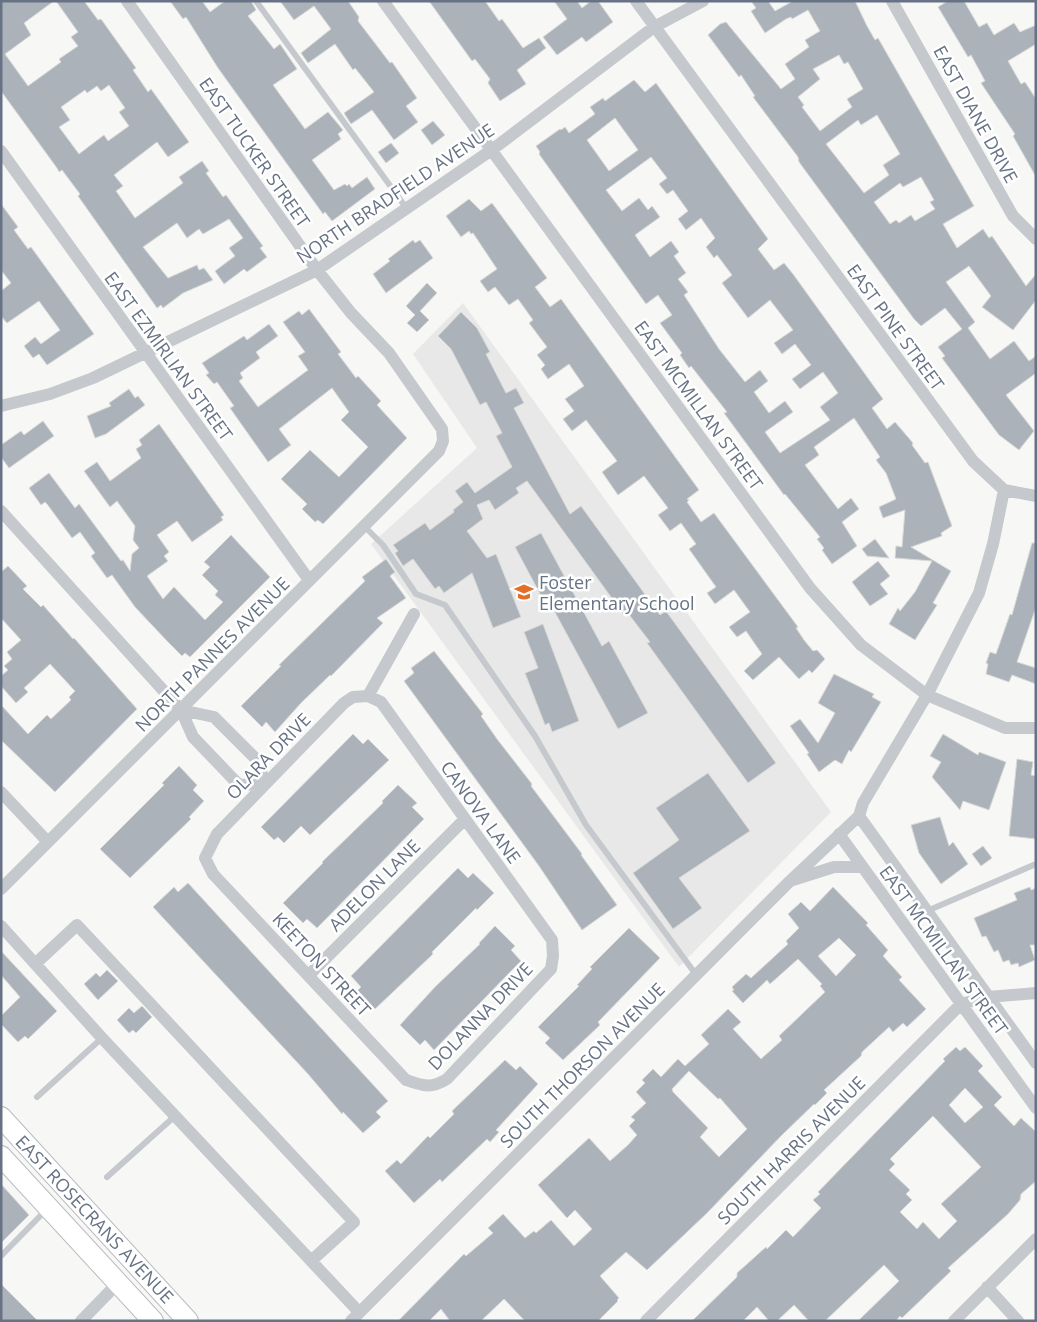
<svg xmlns="http://www.w3.org/2000/svg" width="1037" height="1322" viewBox="0 0 1037 1322" font-family="'Open Sans',sans-serif">
	<style>
		.built { fill: #e8e8e8 }
		.building { fill: #acb2b9; stroke: #d9d9d7; fill-rule: evenodd }
		.lines { fill: none; stroke-linecap: round; stroke-linejoin: round }
		.primary-casing { stroke: #b8bbc0; stroke-width: 22 }
		.lane { stroke: #c5c8cc; stroke-width: 6 }
		.street { stroke: #c5c8cc; stroke-width: 12 }
		.primary { stroke: #fff; stroke-width: 20 }
		.labels { text-anchor: middle; dominant-baseline: central; stroke-width: 5; stroke-linejoin: round; paint-order: stroke }
		.street-label { font-size: 18px; fill: #677385; stroke: #fff }
		.poi-label { font-size: 18px; fill: #677385; stroke: #fff; text-anchor: start }
	</style>
	<rect width="100%" height="100%" fill="#f7f7f5"/>
	<!-- built -->
	<path class="built" d="M463 303 831 812 679 967 371 544 477 448 413 354Z"/>
	<!-- building -->
	<path class="building" d="M1 1H54L24 23 31 35 5 54 28 86 61 62 59 59 78 46 71 37 78 32 56 1H84L98 20 101 19 136 68 133 70 148 92 151 89 189 142 168 157 157 142 114 175 123 186 116 191 135 218 183 183 179 177 202 161 209 171 206 173 223 197 226 195 257 238 263 246 260 248 267 257 247 272 244 269 224 284 215 271 235 256 229 248 243 238 229 219 203 234 199 229 187 238 177 223 143 247 168 278 197 265 199 270 204 268 213 280 183 293 163 308 161 305 157 308 78 196 80 194 62 170 59 172 57 168 1 91ZM109 85 125 108 119 112 129 126 108 141 104 135 79 154 59 127 70 120 61 107 85 90 87 93 97 86 101 91Z
		M170 1H202L210 12 225 1H251L256 10 248 16 274 49 280 44 297 69 273 85 305 129 328 112 343 130 338 134 341 139 312 160 334 190 345 184 347 186 349 184 352 188 367 177 375 189 332 221 325 212 323 214 218 68 186 17 183 19Z
		M280 1H348L359 17 358 21 390 63 392 62 417 98 406 106 418 122 394 140 372 110 351 124 344 113 374 92 355 68 353 70 335 44 308 63 301 53 331 29 314 6 294 20Z
		M429 1H485L499 21 502 19 523 48 539 38 546 48 517 70 526 84 500 101 488 83 490 79 475 59 472 61Z
		M554 1H577L582 8 591 1H598L613 22 586 42 582 37 557 55 543 37 567 19Z
		M751 1H768L775 11 793 1H855L867 26 875 40 878 38 974 206 943 224 957 248 983 229 989 238 992 236 1026 286 1036 274V300L1013 330 982 307 991 296 969 266 946 282 975 322 968 328 990 359 1014 341 1029 361 1036 356V373L1006 395 1034 431 1019 450 999 435 942 358 945 356 938 347 962 329 945 308 921 326 914 319 799 162 798 157 753 97 755 96 741 75 739 77 708 35 720 24 726 22 781 89 795 79 785 64 809 47 805 40 820 31 808 10 792 19 791 17 786 19 765 33 751 11 756 8ZM839 55 844 64 848 62 863 89 847 99 852 107 820 131 802 107 804 105 798 97 820 79 813 69ZM877 115 900 154 883 165 889 175 864 193 826 144 858 120 861 125ZM921 177 934 200 930 202 935 209 915 221 911 215 899 223 896 220 890 224 874 202 900 183 903 187Z
		M948 1H964L979 27 987 23 994 35 1014 23 1020 32 1036 25V44L1008 61 1021 84 1025 82 1036 99V177L1013 136 1015 134 981 83 985 81 971 55 968 57 938 7Z
		M634 80 645 92 656 83 768 239 758 249 774 270 784 263 793 274 883 399 872 408 887 429 895 422 913 443 912 445 925 463 928 462 952 526 941 533 942 536 911 547 951 571 933 603 937 605 915 640 889 624 898 608 900 611 915 592 932 561 895 558 896 546 902 547 905 510 883 518 879 507 896 499 886 473 876 460 880 457 854 418 814 447 819 455 805 465 838 509 851 498 859 509 842 522 857 546 832 564 822 550 824 548 817 539 820 537 785 494 784 495 724 413 727 412 691 366 689 368 680 355 682 353 660 323 672 315 658 295 646 304 539 154 540 152 536 146 560 129 561 130 565 127 569 133 595 114 590 107 603 98 605 101ZM615 118 638 150 609 171 587 140ZM651 157 667 178 659 184 667 194 673 190 688 211 678 219 686 230 701 218 715 238 706 247 714 258 717 255 732 275 722 283 748 318 770 300 793 330 774 343 782 354 795 344 811 365 792 379 800 389 823 372 838 393 820 407 830 420 780 453 765 432 793 412 785 401 769 413 754 392 768 381 760 370 745 382 719 349 684 295 688 292 678 279 686 273 674 256 679 252 671 241 650 257 635 235 660 217 652 206 648 210 639 198 622 211 606 190Z
		M433 121 445 135 432 145 421 130Z
		M391 143 399 153 386 163 378 152Z
		M469 199 481 211 492 203 547 278 535 287 550 307 561 299 699 490 687 499 689 500 687 502 701 522 714 513 798 627 796 628 804 640 813 651 817 650 825 659 812 673 809 670 799 679 779 657 753 680 744 671 762 654 746 631 737 637 729 627 750 612 734 590 715 604 707 593 716 587 689 549 696 544 681 523 670 531 658 515 668 508 644 476 618 495 602 472 617 461 601 440 586 420 572 431 563 419 574 411 565 399 584 386 569 364 548 379 541 369 545 365 537 355 547 347 529 323 533 320 518 299 509 305 495 287 488 292 480 281 497 269 473 233 471 234 469 231 461 237 446 216Z
		M1 204 18 227 14 230 28 249 31 247 94 334 47 365 39 354 33 358 24 346 35 337 41 344 60 330 39 301 7 323 1 316V291L11 283 1 270Z
		M413 240 415 243 420 240 433 258 386 293 373 274 390 261 388 259Z
		M427 283 437 293 420 311 429 320 417 332 407 323 415 315 406 306Z
		M309 309 341 352 338 354 356 378 358 376 381 401 377 405 407 438 323 524 318 520 315 522 302 509 307 504 281 479 310 450 339 477 368 447 341 420 349 412 332 388 279 429 291 445 268 462 230 408 234 406 217 382 214 384 206 375 209 373 202 363 244 336 247 340 269 324 278 336 256 352 260 358 240 373 243 378 239 381 258 407 308 370 298 356 305 352 283 322 299 311 302 315Z
		M461 312 477 328 490 352 486 354 506 393 516 388 524 403 514 408 570 514 581 506 660 615 666 611 776 763 748 783 647 643 650 642 627 612 624 615 527 481 516 488 519 493 495 510 489 500 477 505 483 519 467 531 487 558 496 554 521 617 493 628 472 573 444 593 439 586 435 589 413 559 403 566 395 553 398 551 393 545 425 523 430 530 454 512 453 510 463 502 455 491 467 482 475 493 512 467 496 436 502 433 486 402 480 405 451 349 438 336Z
		M129 389 135 398 138 396 145 405 106 434 95 438 87 416 111 406 109 403Z
		M43 421 54 436 9 468 1 457V445L21 431 24 435Z
		M159 424 224 515 221 517 223 520 192 542 177 521 157 535 169 552 164 556 168 561 147 576 163 599 174 587 205 620 223 602 215 595 218 591 202 575 210 567 204 562 231 535 270 577 190 657 185 653 182 656 168 642 135 607 112 575 107 578 91 556 95 553 80 532 72 538 47 504 45 502 41 505 29 488 49 473 75 508 79 504 121 561 123 560 130 571 132 554 139 548 133 540 135 526 117 501 110 507 84 471 97 462 110 481 141 458 136 449 142 445 139 440Z
		M541 533 602 646 609 641 648 713 618 729 550 603 546 605 515 547Z
		M875 539 889 558 867 556 862 549Z
		M1032 543H1036V607L1017 662 1036 668V684L1012 675 1009 682 986 674 988 664 986 663 990 652 996 654 1010 614 1012 615Z
		M386 559 395 572 390 576 406 598 377 618 383 623 331 676 330 675 301 703 275 732 266 722 262 727 241 706 281 666 279 665 365 581 362 577Z
		M878 561 890 576 880 584 888 594 870 606 852 582Z
		M8 566 27 586 23 589 41 607 43 605 73 639 74 638 137 709 55 792 1 740V705L28 734 47 715 51 719 71 700 69 697 75 691 50 664 24 688 28 692 16 703 1 686V676L8 670 4 666 12 659 7 652 21 640 1 618V572Z
		M543 624 579 721 552 732 549 723 545 725 525 673 538 668 524 632Z
		M434 651 483 714 481 716 497 739 532 784 531 786 582 854 581 855 617 905 582 930 539 866 404 681 414 673 411 668Z
		M834 674 874 694 872 697 881 702 851 752 849 750 842 764 835 760 819 772 807 754 809 753 790 726 800 719 818 743 835 713 818 703Z
		M353 734 363 744 368 739 389 760 310 835 301 826 284 843 278 837 274 840 261 827Z
		M943 734 978 755 979 752 1006 762 989 810 963 801 960 810 932 777 941 762 930 756Z
		M1017 759 1033 762 1031 775 1036 776V839L1009 836Z
		M179 766 197 785 193 790 204 801 189 817 191 819 130 878 100 849 164 785 162 783Z
		M708 773 750 831 679 878 702 908 673 929 633 873 679 840 656 808Z
		M398 785 417 803 412 807 424 819 317 928 307 919 303 923 283 903 323 863 322 862 383 803 382 801Z
		M940 817 949 846 953 842 968 864 941 884 919 853 911 825Z
		M983 846 992 858 981 866 972 854Z
		M458 868 468 878 473 873 494 893 477 910 476 908 432 952 433 954 375 1009 357 991 361 987 351 976Z
		M188 883 388 1101 376 1112 381 1117 363 1133 343 1112 342 1114 308 1074 153 907 174 887 178 892Z
		M833 887 868 923 866 925 888 950 883 956 902 977 899 980 926 1009 907 1027 903 1023 893 1032 889 1027 862 1052 861 1056 824 1090 827 1093 815 1105 814 1104 781 1136 707 1213 647 1270 626 1252 600 1276 619 1298 617 1300 618 1301 598 1321H525L504 1299 481 1321H450L441 1309 429 1321H398L464 1254 466 1256 493 1233 488 1228 503 1214 525 1238 534 1231 536 1233 551 1220 574 1246 592 1229 575 1210 567 1218 538 1185 589 1138 610 1161 628 1145 637 1135 629 1126 635 1120 631 1117 646 1103 636 1092 645 1083 642 1080 653 1069 661 1077 678 1059 685 1066 709 1044 701 1035 728 1009 741 1022 733 1029 761 1059 782 1040 779 1036 825 992 820 986 822 984 798 959 770 984 767 980 743 1003 732 991 734 990 732 987 746 974 751 978 788 944 786 941 799 928 788 914 801 902 810 911ZM839 938 856 955 836 976 818 956ZM689 1071 718 1099 720 1098 747 1129 719 1157 700 1137 708 1128 673 1092 672 1089Z
		M1030 887 1031 890 1036 888V945H1030L1035 960 1019 967 1018 963 1011 965 1009 960 1003 962 998 950 994 952 986 936 982 937 974 918 1017 900 1014 893Z
		M495 926 515 946 511 950 521 961 434 1050 425 1040 420 1045 400 1025 435 987 480 944 479 943Z
		M629 928 660 958 598 1022 600 1025 563 1060 545 1043 550 1038 538 1027 579 986 577 985 592 969 590 967Z
		M1 951 57 1011 28 1039 25 1036 18 1042 1 1024V1016L20 997 1 975Z
		M107 970 118 981 98 1000 84 984 96 973 100 977Z
		M142 1006 152 1017 136 1033 133 1030 129 1033 117 1020 129 1008 134 1013Z
		M956 1047 960 1051 965 1047 983 1066 978 1071 1002 1097 994 1105 1014 1126 1021 1118 1036 1132V1181L1021 1194 1020 1200 1008 1214 948 1268 951 1271 902 1318 900 1316 896 1321H858L899 1281 884 1265 825 1321H809L794 1305 777 1321H769L757 1307 743 1321H692L737 1277V1273L766 1247 767 1249 786 1230 793 1237 821 1208 813 1200 820 1194 818 1192 945 1061 943 1059ZM965 1088 983 1107 965 1123 949 1105ZM933 1116 981 1167 941 1204 957 1221 939 1239 923 1222 917 1229 900 1212 912 1200 906 1194 910 1190 889 1170 895 1164 890 1159Z
		M505 1060 516 1070 520 1066 538 1084 496 1130 499 1132 490 1142 487 1139 442 1182 440 1179 414 1203 385 1171 397 1160 401 1164 428 1136 430 1138 454 1114 452 1111Z
		M1 1184 29 1215 1 1243Z
		M1 1284 38 1321H1Z"/>
	<g class="lines">
		<!-- primary casing -->
		<g class="primary-casing">
			<path id="primary" d="M1 1117 188 1321
				M1 1156 153 1321"/>
		</g>
		<!-- lane -->
		<path class="lane" d="M256 1 407 209
			M364 526 383 545 416 594 445 605 535 736 586 825 697 976
			M927 911 1036 864
			M37 1097 102 1038
			M107 1177 175 1116
			M1 1256 46 1210"/>
		<!-- street -->
		<path class="street" d="M636 1 973 461 1004 490 993 544 979 593 927 695 1005 728H1036
			M892 1 1013 216 1036 239
			M1 151 309 580
			M1 406 50 394 93 378 317 270 493 149 654 27 703 1
			M1004 490 1036 496
			M1 511 181 710 193 737 239 785 265 784 258 761 214 717 181 710
			M368 696 381 702 552 940 553 956 551 969 447 1079C431 1089 423 1086 406 1080L213 874 205 858 217 834 344 703 353 697Z
			M368 696 414 614
			M1 792 48 842
			M859 816 1036 1063
			M839 834 1036 1108
			M793 880 834 867H862
			M1 889 439 451 443 441 442 429 389 353 351 313 317 270 127 1
			M1 926 102 1038 359 1312
			M35 964 77 925 354 1222 311 1261
			M309 975 465 819
			M987 1287 1018 1321
			M81 1321 118 1283
			M351 1321 790 881 859 816 863 803 927 695 861 645 810 588 383 1
			M646 1321 961 1004 988 997 1036 993
			M954 1321 1036 1239"/>
		<!-- primary -->
		<use href="#primary" class="primary"/>
	</g>
	<!-- icons -->
	<defs>
		<g id="school-bare" transform="scale(1.5)"><path d="M0-5L7-2L0 1L-7-2ZM-4 1L0 2.5L4 1V4Q0 6-4 4Z" fill="#e36e29" stroke="#fff" stroke-width="2.5" paint-order="stroke"/></g>
	</defs>
	<g fill-rule="evenodd">
		<use href="#school-bare" x="524" y="592"/>
	</g>
	<g class="labels">
		<!-- street labels -->
		<g class="street-label">
			<text transform="translate(976 114) rotate(61)">EAST DIANE DRIVE</text>
			<text transform="translate(255 152) rotate(55)">EAST TUCKER STREET</text>
			<text transform="translate(395 193) rotate(-34)">NORTH BRADFIELD AVENUE</text>
			<text transform="translate(896 327) rotate(54)">EAST PINE STREET</text>
			<text transform="translate(169 356) rotate(54)">EAST EZMIRLIAN STREET</text>
			<text transform="translate(699 405) rotate(54)">EAST MCMILLAN STREET</text>
			<text transform="translate(212 654) rotate(-45)">NORTH PANNES AVENUE</text>
			<text transform="translate(268 756) rotate(-46)">OLARA DRIVE</text>
			<text transform="translate(481 812) rotate(54)">CANOVA LANE</text>
			<text transform="translate(374 885) rotate(-45)">ADELON LANE</text>
			<text transform="translate(944 950) rotate(54)">EAST MCMILLAN STREET</text>
			<text transform="translate(322 964) rotate(47)">KEETON STREET</text>
			<text transform="translate(480 1016) rotate(-46)">DOLANNA DRIVE</text>
			<text transform="translate(582 1065) rotate(-45)">SOUTH THORSON AVENUE</text>
			<text transform="translate(791 1150) rotate(-45)">SOUTH HARRIS AVENUE</text>
			<text transform="translate(95 1219) rotate(47)">EAST ROSECRANS AVENUE</text>
		</g>
		<!-- poi labels -->
		<g class="poi-label">
			<text x="539" y="582">Foster<tspan x="539" dy="21">Elementary School</tspan></text>
		</g>
	</g>
	<!-- border -->
	<rect width="1037" height="1322" fill="none" stroke="#677385" stroke-width="5"/>
</svg>
